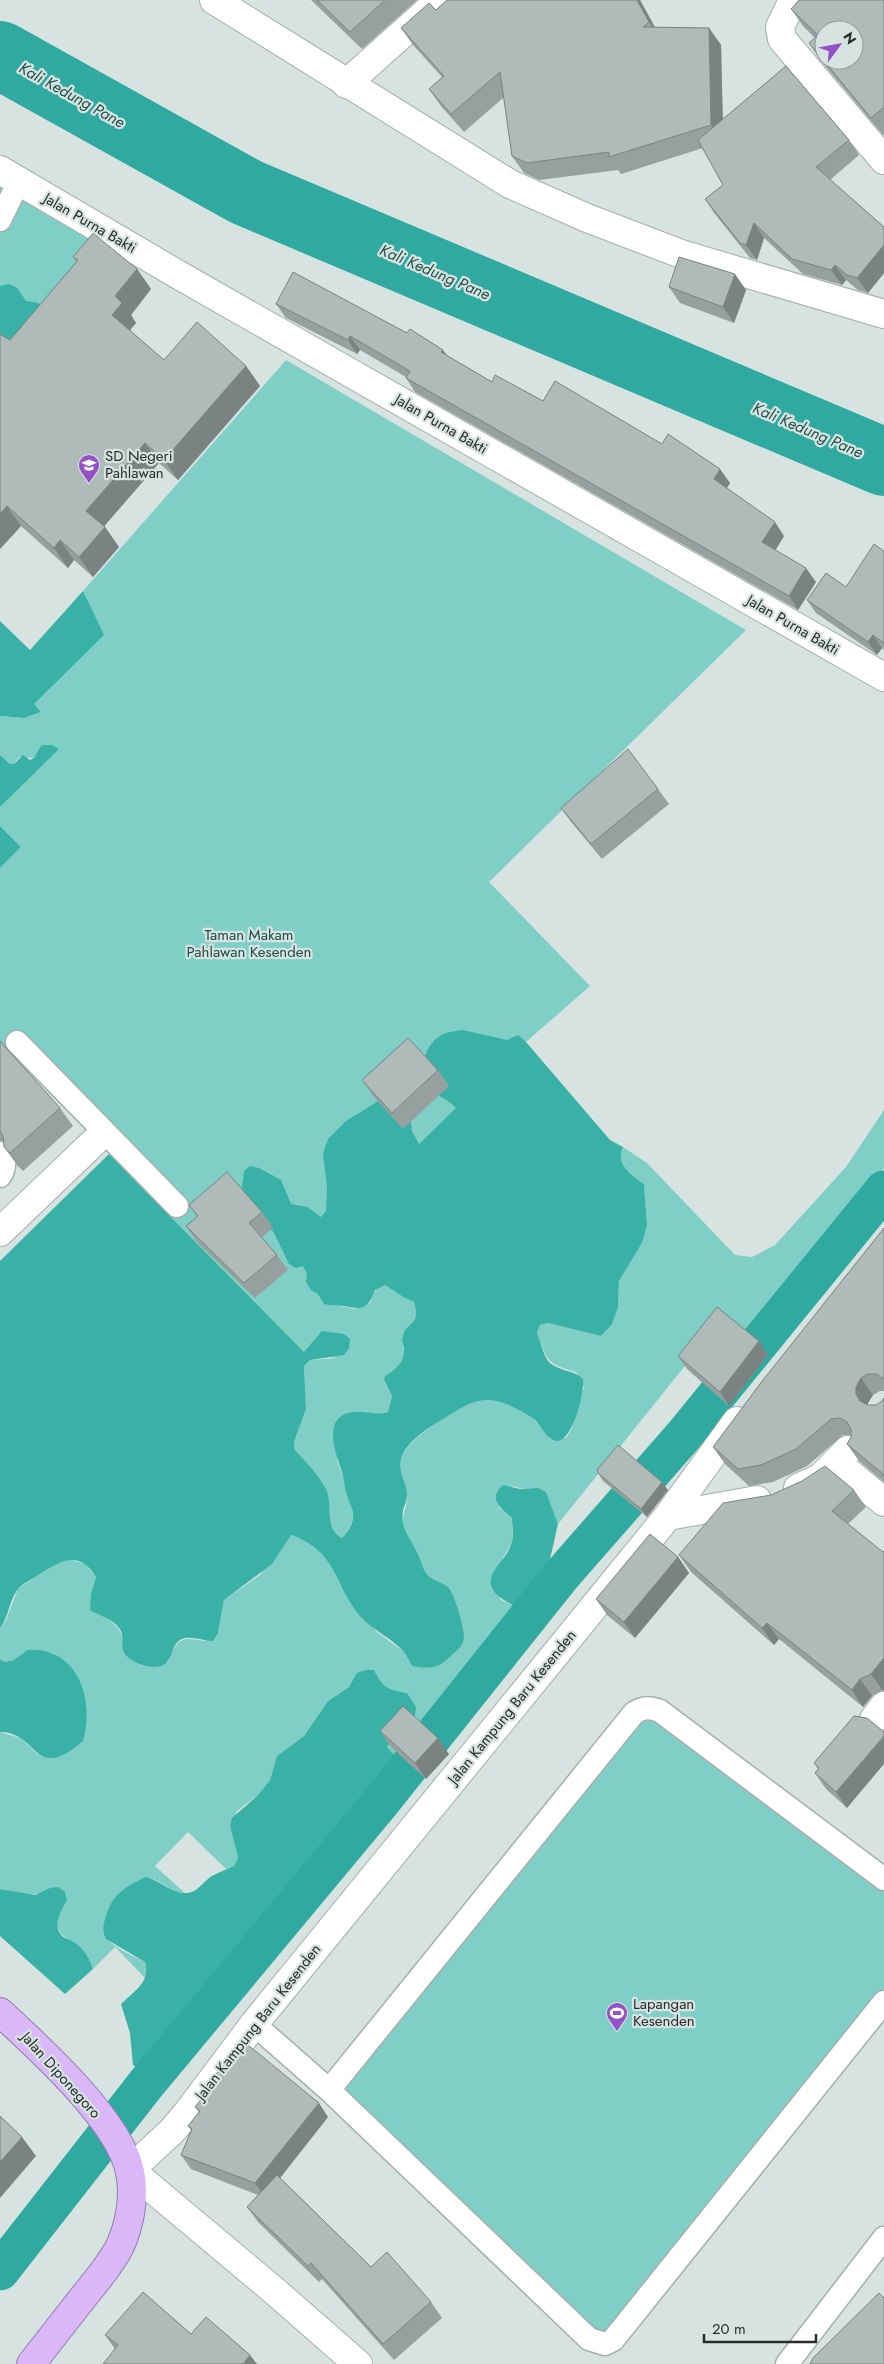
<svg xmlns="http://www.w3.org/2000/svg" width="884" height="2364" viewBox="0 0 884 2364" font-family="Jost,sans-serif">
	<style>
		.green { fill: #80cfc6 }
		.forest { fill: #3ab1a6 }
		.lines { fill: none; stroke-linecap: round; stroke-linejoin: round }
		.canal { stroke: #30aaa0; stroke-width: 39 }
		.river { stroke: #30aaa0; stroke-width: 68 }
		.service-casing { stroke: #a4afae; stroke-width: 25 }
		.minor-casing { stroke: #a4afae; stroke-width: 30 }
		.trunk-casing { stroke: #967cb0; stroke-width: 30 }
		.service { stroke: #fff; stroke-width: 22 }
		.minor { stroke: #fff; stroke-width: 28 }
		.trunk { stroke: #dab8f8; stroke-width: 28 }
		.wall { fill: #96a19f }
		.shaded-wall { fill: #7a8382 }
		.building { fill: #afbbb9; stroke: #7a8382; fill-rule: evenodd }
		.labels { text-anchor: middle; dominant-baseline: central; stroke-width: 4.5; stroke-linejoin: round; paint-order: stroke }
		.street-label { font-size: 15px; fill: #282c2c; stroke: #d7e3e1 }
		.poi-label { font-size: 15px; fill: #282c2c; stroke: #d7e3e1; text-anchor: start }
		.park-label { font-size: 15px; fill: #1b4d48; stroke: #d7e3e1 }
		.water-label { font-size: 16px; font-style: italic; fill: #20524d; stroke: #d7e3e1 }
	</style>
	<rect width="100%" height="100%" fill="#d7e3e1"/>
	<!-- green -->
	<path class="green" d="M0 182 106 244 0 342Z
		M286 360 746 630 489 882 590 986 526 1042 378 1183 340 1306 355 1309 370 1303C373 1295 375 1286 385 1285L403 1297 414 1302C421 1328 408 1318 403 1336 401 1341 404 1346 404 1352 403 1365 393 1372 384 1381L392 1396 388 1412 380 1415 354 1412 337 1460C340 1467 354 1511 353 1517 352 1525 347 1533 342 1538 324 1526 333 1509 327 1491 322 1479 305 1460 295 1450L294 1442 306 1409 304 1366 310 1360 336 1358 304 1352 0 1043V868L21 847 0 826V807L58 749 40 747 34 758 19 757 14 764H10L0 755V716L24 718 41 712 33 704 103 635 83 591Z
		M884 1110V1168L749 1334 725 1316 558 1524 545 1492C534 1486 524 1491 513 1486L499 1507 512 1518V1543L491 1578 501 1600 522 1610 398 1759 387 1748 392 1739 407 1693C386 1689 384 1688 374 1670L328 1701 304 1736 277 1756 270 1780 257 1796 237 1811 230 1826 238 1858 234 1866 226 1869 188 1832 155 1866 185 1893 176 1892 154 1879 108 1908 103 1933C111 1947 131 1955 145 1962L148 1972 146 1979 115 1947 93 1969C90 1960 86 1952 79 1946 72 1940 61 1938 58 1928 54 1913 69 1907 65 1892 53 1884 48 1892 35 1894 27 1896 10 1890 0 1889V1732L20 1738 39 1755 66 1662 52 1653 27 1650 14 1660 5 1662 0 1659V1628L6 1620 18 1589 60 1561 69 1559 85 1564 96 1577 91 1593 97 1614C114 1622 125 1629 123 1650L168 1662C177 1639 180 1636 205 1641L218 1633 224 1600 260 1575 290 1535 307 1541 320 1551 330 1564 341 1585 377 1632 404 1652 412 1666 453 1595C447 1583 435 1584 427 1575 423 1570 421 1560 418 1554 414 1545 406 1537 404 1527 400 1515 409 1505 407 1494 405 1482 399 1473 401 1460 405 1439 467 1399 488 1398 499 1398 529 1413 536 1421 541 1426 546 1433 550 1439L566 1438 571 1430 584 1387 576 1372C546 1363 548 1362 537 1333L540 1325 548 1323 601 1336 618 1307 619 1281 642 1243 647 1226 644 1184C632 1175 615 1165 623 1147L647 1163 735 1255 752 1257 775 1245 846 1167Z
		M646 1715 884 1887V1992L604 2337 346 2092 347 2082Z"/>
	<!-- forest -->
	<path class="forest" d="M9 284 17 288 26 301 38 303 45 308 46 320 0 345V286Z
		M83 591 104 635 34 704 41 712 24 718 0 716V621L30 650Z
		M43 745H52L59 749 0 807V755L10 764H14L23 755 30 760 34 758 40 747Z
		M0 826 21 847 0 868Z
		M463 1030 507 1040 518 1035 526 1042 610 1140 623 1147C615 1165 632 1175 644 1184L647 1226 642 1243 619 1281 618 1307 612 1324 601 1336 548 1323 540 1325 537 1333C541 1342 543 1356 550 1363 559 1371 574 1370 583 1379 585 1391 573 1441 557 1441 548 1440 543 1430 538 1423 533 1417 524 1413 517 1409 482 1390 468 1404 438 1422 425 1430 405 1444 401 1459 398 1475 408 1484 407 1496 407 1501 404 1506 403 1510 400 1528 410 1538 417 1552 421 1559 422 1567 426 1573 430 1580 442 1582 448 1587 454 1592 464 1628 464 1637 464 1645 457 1650 452 1655 438 1669 430 1669 412 1666 409 1661 407 1656 404 1652 392 1638 372 1630 359 1615 333 1582 336 1550 291 1535L272 1564 224 1600 218 1633 213 1641C204 1641 195 1637 186 1638 170 1640 175 1659 163 1665 153 1671 126 1662 123 1650 121 1642 125 1636 119 1628 113 1619 99 1616 90 1610L91 1593 96 1577C78 1548 59 1562 37 1576 31 1580 22 1584 18 1589 9 1600 9 1617 0 1628V1261L109 1154 304 1352 322 1331 344 1334 350 1339 349 1348 344 1355 310 1360 304 1366 306 1409 294 1442 295 1450C305 1460 322 1479 327 1491 333 1509 324 1527 342 1538 347 1533 352 1526 353 1518 354 1511 349 1502 347 1495 344 1487 344 1477 341 1469 336 1454 325 1425 343 1415 357 1407 374 1417 388 1412L392 1396 384 1380 385 1376C396 1370 405 1362 404 1348 403 1344 401 1340 403 1336 407 1319 421 1328 414 1302L403 1297 385 1285 375 1290C368 1309 363 1310 344 1306 337 1305 331 1306 324 1304L318 1294 311 1290 306 1282 307 1274 303 1266 296 1268 289 1264 273 1231 264 1228 241 1195 244 1171 250 1166 259 1168 281 1180 291 1204 307 1207 321 1217 326 1211 327 1187 323 1154 328 1139 346 1121 388 1095 409 1108 412 1131 419 1144 456 1108C449 1099 435 1096 429 1087 419 1072 423 1049 437 1038 444 1032 455 1031 463 1030Z
		M503 1485 520 1489 538 1488 546 1492 558 1524 545 1581 522 1610C506 1601 479 1591 496 1568 501 1561 508 1554 511 1545 514 1537 512 1527 512 1518 501 1508 487 1499 503 1485Z
		M27 1650C78 1646 95 1700 83 1741 33 1784 39 1732 0 1732V1659L5 1662 14 1660Z
		M366 1670H374C384 1688 386 1689 407 1693L416 1707 415 1716 403 1726 387 1747 398 1759 140 2070 133 2065 130 2033 121 2004C134 1991 151 1982 145 1962L106 1939C102 1932 103 1927 105 1919 111 1896 124 1887 146 1877 158 1880 167 1889 178 1892 196 1897 200 1884 212 1876 219 1872 227 1869 234 1866L238 1858 230 1826 232 1818 257 1796 270 1780 277 1756 304 1736 328 1701 349 1687 357 1673Z
		M58 1887 65 1892 67 1900C61 1911 50 1928 65 1938 70 1940 75 1942 79 1946 86 1952 90 1960 93 1969L65 1994 0 1936V1889L35 1895 50 1888Z"/>
	<g class="lines">
		<!-- canal -->
		<path class="canal" d="M0 2271 146 2084 380 1803 560 1577 685 1434 884 1190"/>
		<!-- river -->
		<path class="river" d="M0 55 246 192 884 462"/>
		<!-- service casing -->
		<g class="service-casing">
			<path id="service" d="M0 220 19 181
				M17 1042 177 1206
				M0 1153C6 1159 5 1169 0 1176
				M254 2024 329 2090 589 2339 605 2344 613 2340 884 2002
				M329 2090 634 1713C643 1707 650 1707 660 1711L884 1879
				M787 2364 884 2238"/>
		</g>
		<!-- minor casing -->
		<g class="minor-casing">
			<path id="minor" d="M214 0 510 184 587 218 684 255 884 314
				M793 0 780 27 782 39 884 160
				M346 84 440 0
				M0 170 177 274 884 677
				M0 1232 94 1142
				M837 1463 884 1502
				M798 1488 820 1478 848 1450
				M668 1516 757 1500
				M874 1719 884 1706
				M358 2364 271 2288 130 2170 172 2131 188 2112 254 2024 668 1516 737 1421"/>
		</g>
		<!-- trunk casing -->
		<g class="trunk-casing">
			<path id="trunk" d="M0 2012C38 2047 120 2121 130 2172 135 2196 130 2224 120 2246 111 2264 97 2280 85 2295 67 2318 49 2341 31 2364"/>
		</g>
		<!-- service -->
		<use href="#service" class="service"/>
		<!-- minor -->
		<use href="#minor" class="minor"/>
		<!-- trunk -->
		<use href="#trunk" class="trunk"/>
	</g>
	<!-- wall -->
	<path class="wall" d="M311 0H417L362 49Z
		M447 0H640L655 27 709 28 721 45 723 119 849 140 859 155 830 180 884 227V273L868 293 858 290 846 280 842 285 803 274 764 238 757 260 750 258 715 214 705 199 723 185 703 148 621 174 618 170 539 180 524 173 512 156 504 97 464 132 441 106 429 89 442 77 413 45 401 28 436 10Z
		M884 0V134L883 135 821 61 809 43 815 38 803 26 791 9Z
		M73 257 137 269 151 289 131 315 136 323 130 330 164 360 246 366 260 386 178 480 159 463 104 526 119 547 93 577 74 560 68 568 21 526 0 549 10 340 76 262Z
		M669 287 746 290 734 323 680 303Z
		M276 304 447 356 492 382 543 401 662 444 730 483 727 488 784 536 775 550 816 582 798 610 415 392 406 378V377L360 350 357 354 286 318Z
		M884 551V650L882 648 877 655 816 613 807 600 846 587Z
		M658 789 669 804 602 859 572 823 561 808Z
		M0 1041 60 1108 73 1126 23 1171 17 1165 4 1147 3 1141H0Z
		M438 1070 449 1086 403 1129 373 1096 362 1080Z
		M189 1205 262 1212 273 1228 262 1237 277 1255 288 1270 255 1298 197 1242 186 1226 197 1217Z
		M884 1228V1391H880L873 1395 868 1403V1405H876L882 1401 884 1398V1482L859 1461 847 1444 851 1437V1435H843L807 1466 773 1482 749 1486 725 1464 713 1447Z
		M759 1341 768 1355 729 1406 687 1369 678 1356Z
		M598 1473 668 1490 647 1517 603 1481Z
		M854 1490 866 1507 848 1524 883 1552 884 1551V1690L872 1696 863 1707 779 1639 774 1645 691 1572 679 1555Z
		M678 1557 689 1573 635 1638 607 1615 596 1599Z
		M854 1716 847 1808 826 1789 815 1773 818 1769 814 1763Z
		M380 1731 449 1754 426 1779 391 1747Z
		M213 2078 328 2117 280 2178 371 2267 431 2302 442 2318 394 2360 322 2279 319 2282 258 2222 247 2207 258 2195 191 2169 181 2155 191 2130 188 2126 199 2112 195 2107 215 2082Z
		M191 2334 115 2349 105 2335Z"/>
	<!-- shaded-wall -->
	<path class="shaded-wall" d="M637 0H640L661 39 649 22Z
		M709 28 721 45 723 142 711 125Z
		M754 223 764 238 757 260 746 245Z
		M884 245V273L868 293 857 278Z
		M835 265 846 280 842 285 831 270Z
		M137 269 151 289 131 315 136 323 126 335 112 315 115 296Z
		M735 274 746 290 734 323 723 307Z
		M350 336 360 350 357 354 348 340Z
		M443 350 453 363 441 352Z
		M246 366 260 386 178 480 164 460Z
		M145 443 159 463 100 531 86 511Z
		M720 469 730 483 724 492 714 479Z
		M7 506 21 526 0 549V514Z
		M775 522 784 536 772 556 762 542Z
		M105 527 119 547 93 577 79 557Z
		M60 540 74 560 68 568 54 548Z
		M806 568 816 582 798 610 789 596Z
		M873 635 882 648 877 655 868 642Z
		M759 1341 768 1355 729 1406 720 1392Z
		M861 1378 873 1395 868 1403V1411L860 1401 856 1394V1387Z
		M662 1482 668 1490 647 1517 641 1509Z
		M678 1557 689 1573 635 1638 624 1622Z
		M767 1623 779 1639 774 1645 762 1628Z
		M884 1658V1690L883 1691 871 1674Z
		M860 1679 872 1696 863 1707 852 1690Z
		M884 1736V1764L847 1808 836 1792Z
		M438 1738 449 1754 426 1779 415 1763Z
		M319 2103 328 2117 265 2197 255 2183Z
		M22 2137 36 2156 0 2198V2162Z
		M250 2355 257 2364H243Z"/>
	<!-- building -->
	<path class="building" d="M317 0H385L350 32Z
		M447 0H637L649 22 643 27 709 28 711 125 609 157V152L527 163 512 156 500 72 451 114 429 89 444 76 401 28 429 3 436 10Z
		M799 0H884V109L883 108 871 118 809 43 818 35 791 9ZM824 30H854V60H824Z
		M786 66 849 140 816 167 884 227V245L857 278 847 275 835 265 831 270 792 259 754 223 746 245 740 243 705 199 723 185 698 140Z
		M93 233 137 269 115 296 122 303 112 315 164 360 197 322 246 366 164 460 145 443 86 511 105 527 79 557 60 540 54 548 7 506 0 514V334L10 340 78 260 73 257Z
		M679 257 735 274 723 307 669 287Z
		M293 272 407 333 410 329 443 350 441 352 492 382 495 375 543 401 555 381 662 444 668 434 720 469 714 479 775 522 762 542 806 568 789 596 406 378 410 371 350 336 348 340 276 304Z
		M874 544 884 551V643L873 635 868 642 807 600 826 573 846 587Z
		M628 749 658 789 591 844 561 808Z
		M408 1038 438 1070 392 1113 362 1080Z
		M0 1041 60 1108 10 1153 4 1147 3 1136 0 1131Z
		M227 1172 262 1212 249 1223 277 1255 244 1283 186 1226 198 1216 189 1205Z
		M884 1228V1379L876 1374H868L861 1378 856 1387V1394L860 1401 868 1405H876L882 1401 884 1398V1477L882 1473 847 1444 851 1437V1429L847 1422 840 1418 831 1419 796 1449 761 1465 738 1469 713 1447 763 1380Z
		M717 1307 759 1341 720 1392 678 1356Z
		M618 1445 662 1482 641 1509 598 1473 597 1470Z
		M825 1466 854 1490 832 1511 883 1552 884 1551V1658L871 1674 860 1679 852 1690 767 1623 762 1628 679 1555 723 1503 771 1495 802 1481Z
		M650 1534 678 1557 624 1622 596 1599Z
		M403 1706 438 1738 415 1763 380 1731Z
		M854 1716 867 1718 884 1732V1736L836 1792 815 1773 819 1768 814 1763Z
		M248 2045 319 2103 255 2183 181 2155 192 2129 188 2126 200 2111 195 2107 216 2081 213 2078 237 2047 243 2051Z
		M0 2116 22 2137 0 2162Z
		M277 2175 371 2267 387 2252 431 2302 383 2344 311 2263 308 2266 247 2207Z
		M143 2292 191 2334 206 2317 250 2355 243 2364H103L118 2345 105 2335Z
		M879 2293 884 2298V2364H810L813 2358Z"/>
	<!-- icons -->
	<defs>
		<g id="school-pin" transform="scale(1.125)"><path d="M0 17L-7.5 6A9.5 9.5 0 1 1 7.5 6Z" fill="#9452c6" stroke="#d7e3e1"/><path d="M0-5L7-2L0 1L-7-2ZM-4 1L0 2.5L4 1V4Q0 6-4 4Z" fill="#fff"/></g>
		<g id="stadium-pin" transform="scale(1.125)"><path d="M0 17L-7.5 6A9.5 9.5 0 1 1 7.5 6Z" fill="#9452c6" stroke="#d7e3e1"/><path d="M0-5a6.5 5 0 1 0 0 10a6.5 5 0 1 0 0-10ZM-3.5-1.8h7v3.6h-7Z" fill="#fff"/></g>
	</defs>
	<g fill-rule="evenodd">
		<use href="#school-pin" x="89" y="465"/>
		<use href="#stadium-pin" x="617" y="2013"/>
	</g>
	<g class="labels">
		<!-- street labels -->
		<g class="street-label">
			<text transform="translate(90 223) rotate(30)">Jalan Purna Bakti</text>
			<text transform="translate(441 424) rotate(30)">Jalan Purna Bakti</text>
			<text transform="translate(793 625) rotate(30)">Jalan Purna Bakti</text>
			<text transform="translate(512 1707) rotate(-51)">Jalan Kampung Baru Kesenden</text>
			<text transform="translate(258 2022) rotate(-52)">Jalan Kampung Baru Kesenden</text>
			<text transform="translate(61 2075) rotate(48)">Jalan Diponegoro</text>
		</g>
		<!-- poi labels -->
		<g class="poi-label">
			<text x="105" y="456">SD Negeri<tspan x="105" dy="17">Pahlawan</tspan></text>
			<text x="633" y="2004">Lapangan<tspan x="633" dy="17">Kesenden</tspan></text>
		</g>
		<!-- park labels -->
		<g class="park-label">
			<text x="249" y="935">Taman Makam<tspan x="249" dy="17">Pahlawan Kesenden</tspan></text>
		</g>
		<!-- water labels -->
		<g class="water-label">
			<text transform="translate(72 95) rotate(29)">Kali Kedung Pane</text>
			<text transform="translate(435 272) rotate(23)">Kali Kedung Pane</text>
			<text transform="translate(808 430) rotate(23)">Kali Kedung Pane</text>
		</g>
	</g>
	<!-- north arrow -->
	<g transform="translate(839 45) rotate(58)"><circle r="24" fill="#d7e3e1" stroke="#919a99"/>
	<path d="M0-4L9 19L0 12L-9 19Z" fill="#9452c6"/>
	<text y="-8" font-size="14" font-weight="bold" text-anchor="middle" fill="#282c2c">N</text>
	</g>
	<!-- scale -->
	<path d="M704 2334v8h112v-8" fill="none" stroke="#282c2c" stroke-width="2.5"/>
	<text x="712" y="2334" font-size="15" fill="#282c2c" stroke="#d7e3e1" stroke-width="4" paint-order="stroke">20 m</text>
</svg>
